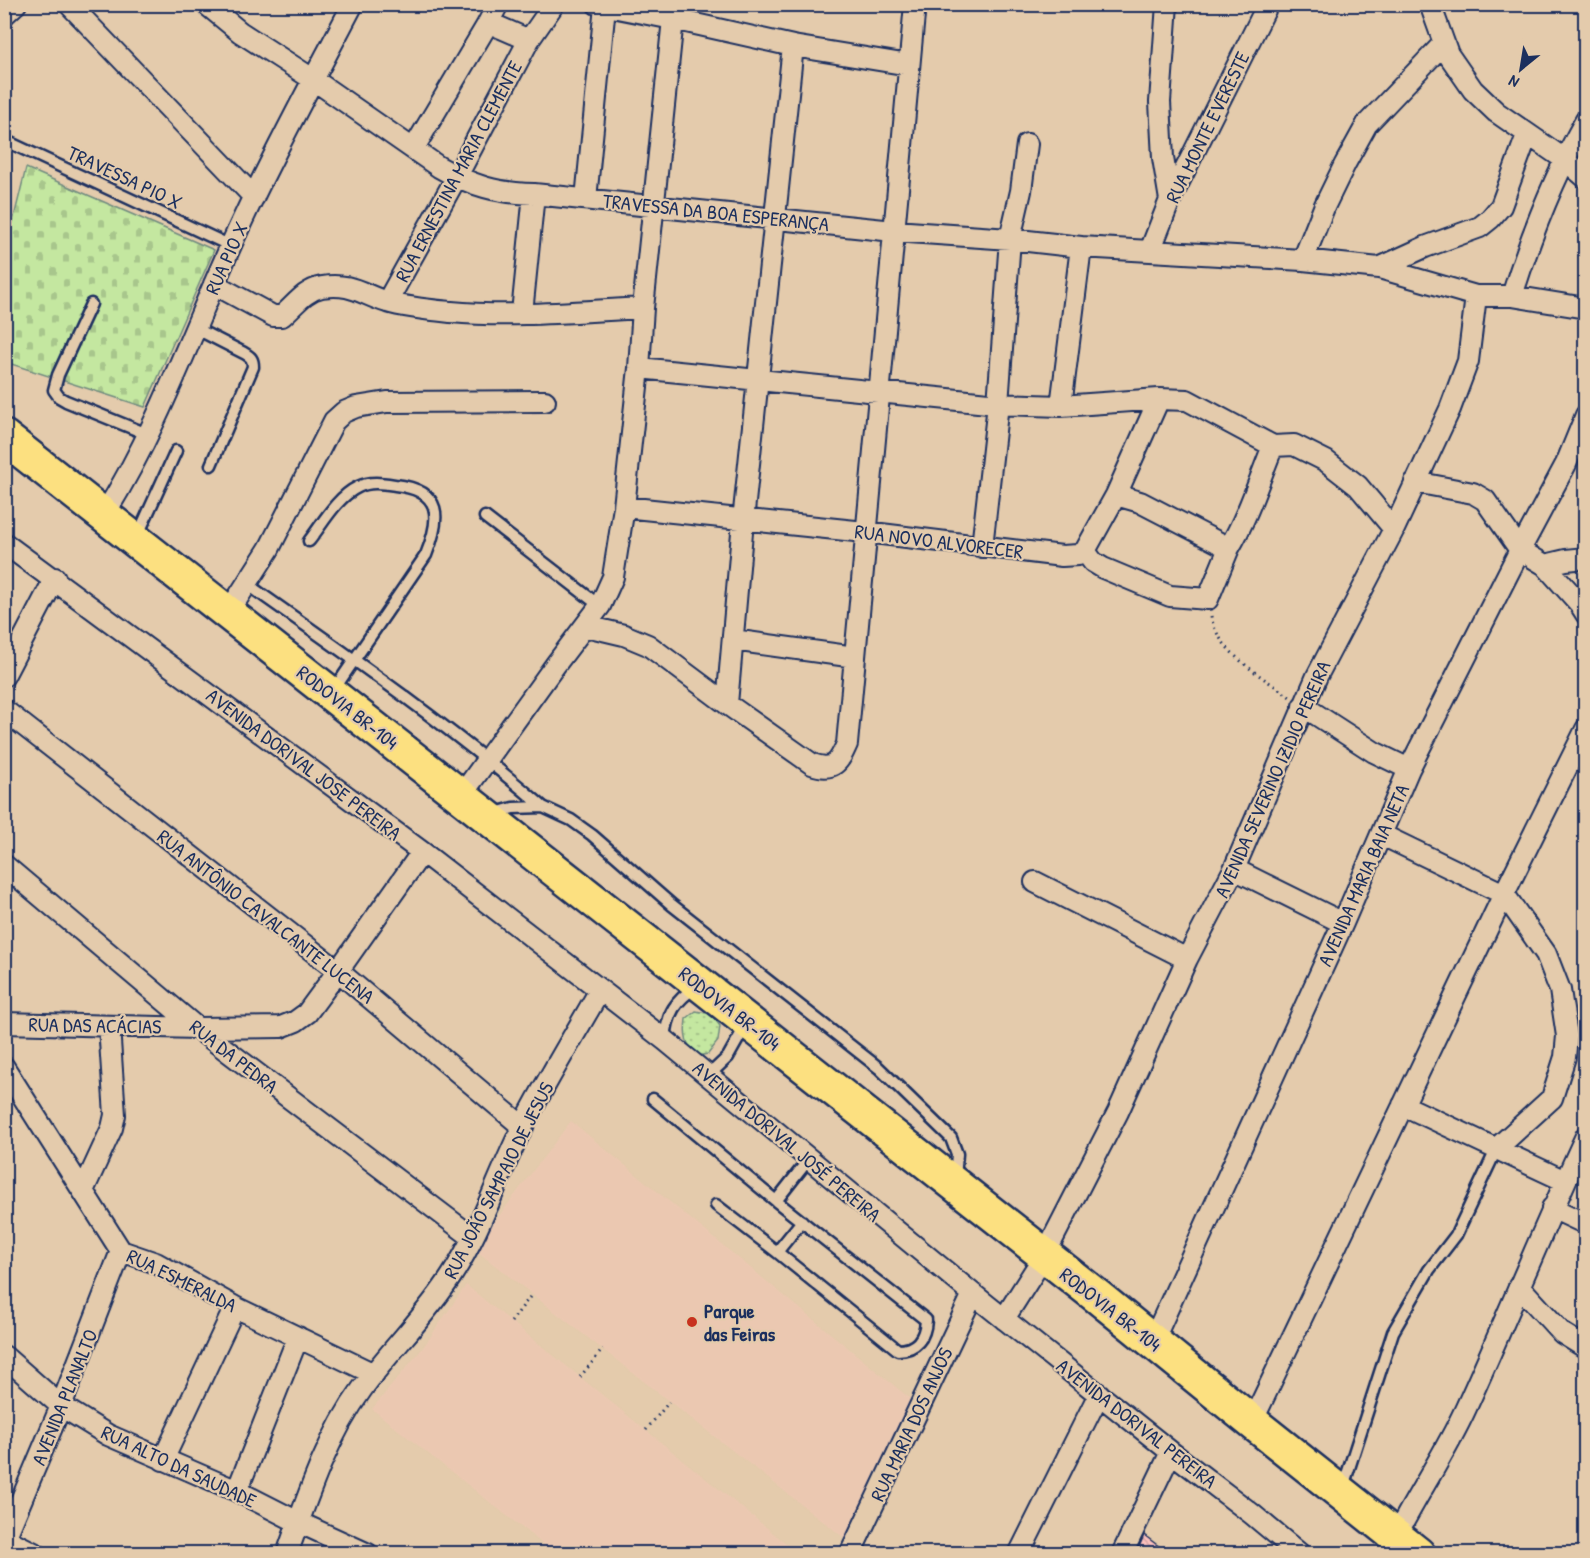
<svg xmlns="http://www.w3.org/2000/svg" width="1590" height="1558" viewBox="0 0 1590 1558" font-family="'Patrick Hand',sans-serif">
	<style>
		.built { fill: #ebc8b1 }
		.grass { fill: url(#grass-dots); stroke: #708b7f; stroke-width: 1.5 }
		.cemetery { fill: url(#cemetery-stones); stroke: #708b7f; stroke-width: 1.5 }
		.building { fill: url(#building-back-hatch); stroke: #1b2f5e; stroke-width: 1.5 }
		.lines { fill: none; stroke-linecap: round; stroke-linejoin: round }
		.service-casing { stroke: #1b2f5e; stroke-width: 15 }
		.minor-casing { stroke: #1b2f5e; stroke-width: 24 }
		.trunk-casing { stroke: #1b2f5e; stroke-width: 38 }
		.path { stroke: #1b2f5e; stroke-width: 3; stroke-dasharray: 1.5 4.5; stroke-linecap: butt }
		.service { stroke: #e4cbac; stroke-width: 10 }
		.minor { stroke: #e4cbac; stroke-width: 20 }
		.trunk { stroke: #fce080; stroke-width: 33 }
		.poi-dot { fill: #c8321e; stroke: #e4cbac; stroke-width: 2 }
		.labels { text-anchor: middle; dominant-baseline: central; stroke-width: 4.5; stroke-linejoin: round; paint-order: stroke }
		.street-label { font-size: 20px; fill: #1b2f5e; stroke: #e4cbac }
		.poi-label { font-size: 20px; font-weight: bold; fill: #1b2f5e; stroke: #e4cbac; text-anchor: start }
	</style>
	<defs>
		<pattern id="grass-dots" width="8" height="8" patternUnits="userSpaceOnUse" patternTransform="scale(1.5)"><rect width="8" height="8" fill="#c4e7a0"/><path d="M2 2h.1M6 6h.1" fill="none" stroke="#a8c68c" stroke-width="1.8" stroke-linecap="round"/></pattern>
		<pattern id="cemetery-stones" width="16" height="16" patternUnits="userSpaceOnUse" patternTransform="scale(1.5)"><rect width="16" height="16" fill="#c4e7a0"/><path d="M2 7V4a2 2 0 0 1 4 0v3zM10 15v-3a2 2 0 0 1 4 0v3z" fill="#a8c68c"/></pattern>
		<pattern id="building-back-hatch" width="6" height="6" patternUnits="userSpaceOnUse" patternTransform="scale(1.5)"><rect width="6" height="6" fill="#fcc0bd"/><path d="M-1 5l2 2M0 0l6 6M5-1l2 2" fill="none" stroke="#d7a5a5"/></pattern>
	</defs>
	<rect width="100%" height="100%" fill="#e4cbac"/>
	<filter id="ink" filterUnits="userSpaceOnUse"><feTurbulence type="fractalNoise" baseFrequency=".0167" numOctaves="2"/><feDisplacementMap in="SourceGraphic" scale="12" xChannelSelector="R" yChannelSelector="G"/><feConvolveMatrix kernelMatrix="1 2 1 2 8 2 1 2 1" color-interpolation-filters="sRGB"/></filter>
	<g filter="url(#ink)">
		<!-- built -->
		<path class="built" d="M571 1121 913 1401 847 1540 474 1249Z
			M466 1285 580 1377 798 1553H554L372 1409 422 1349Z"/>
		<!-- grass -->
		<path class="grass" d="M696 1011 711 1014 720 1026 718 1041 708 1054 697 1056C685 1044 684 1035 686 1019Z"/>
		<!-- cemetery -->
		<path class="cemetery" d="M26 168 214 250 145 407 5 362V254Z"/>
		<!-- building -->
		<path class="building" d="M1144 1535 1169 1554H1136Z"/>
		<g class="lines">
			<!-- service casing -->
			<g class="service-casing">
				<path id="service" d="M4 140 231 246
					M91 304 58 375 54 390 59 397 66 401 147 434
					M195 328 244 353C251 357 253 359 253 367L211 465
					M485 517 600 606
					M137 537 176 451
					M309 541C323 523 337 497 358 487 370 481 382 483 395 485 443 490 441 518 426 555L333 691
					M247 584C348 655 450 726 543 807
					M492 814 513 808 543 807 571 820 592 835 672 905 879 1068 951 1138 957 1154 955 1178
					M665 1040C667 1013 675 1001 697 986
					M709 1075 728 1057 746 1025
					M653 1099 776 1201
					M716 1205 777 1252
					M802 1221 777 1252 898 1350C916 1350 925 1338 926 1320L776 1201 809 1159
					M1342 1490 1393 1332 1429 1270 1456 1235 1497 1148"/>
			</g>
			<!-- minor casing -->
			<g class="minor-casing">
				<path id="minor" d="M69 4 254 197
					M206 4 240 32 314 80 439 167C472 186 497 193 534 194L894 231 1010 239 1081 247 1303 260 1379 268 1476 296H1512L1586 308
					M597 4 673 19 793 46 909 65
					M1167 4 1160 102 1163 158 1170 200
					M1430 4 1448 54 1473 90 1496 112 1564 159 1586 178
					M4 15 16 4
					M487 25 498 4
					M414 148 487 25 492 24 529 40
					M586 199 605 6
					M1150 251 1170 200 1268 4
					M1303 260 1325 205 1345 164 1367 124 1444 43
					M1379 268 1425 247 1480 227 1490 219 1501 206 1527 135
					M214 284 273 316H282C295 305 305 290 322 287 351 282 363 295 387 302 407 308 430 310 451 312 514 318 580 311 643 308
					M1512 296C1531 235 1554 176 1586 120
					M387 302 456 178 529 40 554 4
					M522 313 534 194
					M639 368 998 404 1061 406 1159 399 1187 400 1273 446 1294 445 1326 461 1358 486 1394 529
					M1061 406 1081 247
					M1415 482 1473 493 1485 500 1520 550 1545 565 1579 603 1586 614
					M1116 495 1140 502 1229 548C1248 516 1259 480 1273 446
					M624 507 865 532 1062 556 1078 555 1085 551 1116 495 1159 399
					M104 515C162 422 197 317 243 219 277 146 316 75 353 4
					M4 543 422 852 665 1040 973 1294 1171 1452 1252 1514 1300 1554
					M982 547 998 404 1010 239 1021 191 1027 144
					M1085 551 1093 562 1103 568 1170 596 1208 599 1229 548
					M1545 565 1566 560 1586 558
					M228 613 269 549 334 421 344 412 356 407 387 402 545 401
					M586 626 624 635 648 645 727 704 812 764C834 772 839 762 847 744L915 4
					M733 640 855 657
					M4 676 55 578
					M727 704 743 521 793 46
					M1303 706 1374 752 1409 769
					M4 710 338 971 523 1127
					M461 796 556 664 600 606 613 577 624 507 639 368 643 308 673 19
					M1382 835 1504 894 1546 954 1560 990 1567 1036 1565 1057 1552 1098 1497 1148
					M4 865 197 1028 472 1237
					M1234 869 1343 923
					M1035 882 1187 959
					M4 1023 197 1028 281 1027 296 1021 307 1013 338 971 422 852
					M4 1067 121 1251 156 1263 235 1307 374 1374
					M1403 1105 1565 1181
					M83 1191 112 1128 115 1115 109 1026
					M1552 1208 1586 1224
					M1519 1286 1562 1333 1586 1348
					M1004 1319 1044 1256 1118 1112 1187 959 1234 869 1317 676 1394 529 1450 409 1468 361 1476 296
					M1153 1341 1343 923 1409 769 1520 550 1566 464 1586 415
					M4 1356 61 1406 108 1435 237 1491 298 1522 368 1554
					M1252 1422 1504 894 1586 729
					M163 1460 235 1307
					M237 1491 298 1337
					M1396 1536C1418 1493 1446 1452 1466 1408 1507 1318 1544 1226 1586 1136
					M6 1539 36 1554
					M4 1541 61 1406 121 1251
					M287 1554C307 1498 327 1437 362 1389 390 1350 426 1316 452 1275 481 1230 498 1176 522 1128 546 1081 574 1036 600 990
					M850 1554 973 1294
					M1019 1554 1099 1394
					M1122 1554 1171 1452"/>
			</g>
			<!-- trunk casing -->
			<g class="trunk-casing">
				<path id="trunk" d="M4 437 1098 1297 1252 1422 1418 1554"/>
			</g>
			<!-- path -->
			<path class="path" d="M1211 616C1218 653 1262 676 1290 697
				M511 1322 532 1294
				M580 1377 603 1349
				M646 1430 669 1402"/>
			<!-- service -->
			<use href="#service" class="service"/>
			<!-- minor -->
			<use href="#minor" class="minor"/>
			<!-- trunk -->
			<use href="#trunk" class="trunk"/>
		</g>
	</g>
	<!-- markers -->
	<circle class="poi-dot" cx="692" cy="1322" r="6"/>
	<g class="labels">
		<!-- street labels -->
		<g class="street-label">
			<text transform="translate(1207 127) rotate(-64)">RUA MONTE EVERESTE</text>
			<text transform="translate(458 171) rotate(-62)">RUA ERNESTINA MARIA CLEMENTE</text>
			<text transform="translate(125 177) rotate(25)">TRAVESSA PIO X</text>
			<text transform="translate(716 212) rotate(6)">TRAVESSA DA BOA ESPERANÇA</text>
			<text transform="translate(226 258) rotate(-66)">RUA PIO X</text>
			<text transform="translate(939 541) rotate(7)">RUA NOVO ALVORECER</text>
			<text transform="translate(348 707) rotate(38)">RODOVIA BR-104</text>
			<text transform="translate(304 764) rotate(37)">AVENIDA DORIVAL JOSE PEREIRA</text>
			<text transform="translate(1272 779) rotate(-66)">AVENIDA SEVERINO IZIDIO PEREIRA</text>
			<text transform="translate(1363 875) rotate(-66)">AVENIDA MARIA BAIA NETA</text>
			<text transform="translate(266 916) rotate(38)">RUA ANTÔNIO CAVALCANTE LUCENA</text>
			<text transform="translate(730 1008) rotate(38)">RODOVIA BR-104</text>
			<text transform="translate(95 1025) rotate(1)">RUA DAS ACÁCIAS</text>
			<text transform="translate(234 1056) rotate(38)">RUA DA PEDRA</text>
			<text transform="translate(787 1141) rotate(40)">AVENIDA DORIVAL JOSÉ PEREIRA</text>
			<text transform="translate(498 1180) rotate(-63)">RUA JOÃO SAMPAIO DE JESUS</text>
			<text transform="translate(182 1280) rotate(26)">RUA ESMERALDA</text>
			<text transform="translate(1111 1309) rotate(38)">RODOVIA BR-104</text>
			<text transform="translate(64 1397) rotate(-68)">AVENIDA PLANALTO</text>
			<text transform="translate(1137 1423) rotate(38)">AVENIDA DORIVAL PEREIRA</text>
			<text transform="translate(911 1424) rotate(-65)">RUA MARIA DOS ANJOS</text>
			<text transform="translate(179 1466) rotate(25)">RUA ALTO DA SAUDADE</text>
		</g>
		<!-- poi labels -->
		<g class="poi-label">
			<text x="704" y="1310">Parque<tspan x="704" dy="23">das Feiras</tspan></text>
		</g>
	</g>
	<!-- margin -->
	<rect width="1590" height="1558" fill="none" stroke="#e4cbac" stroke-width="24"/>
	<rect x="12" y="12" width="1566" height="1534" fill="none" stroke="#1b2f5e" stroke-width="2" filter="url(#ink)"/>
	<!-- north arrow -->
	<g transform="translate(1521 69) rotate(210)" stroke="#e4cbac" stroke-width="4.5" paint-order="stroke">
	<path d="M0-4.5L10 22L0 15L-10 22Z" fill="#1b2f5e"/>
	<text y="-9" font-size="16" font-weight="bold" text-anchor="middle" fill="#1b2f5e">N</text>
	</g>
</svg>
